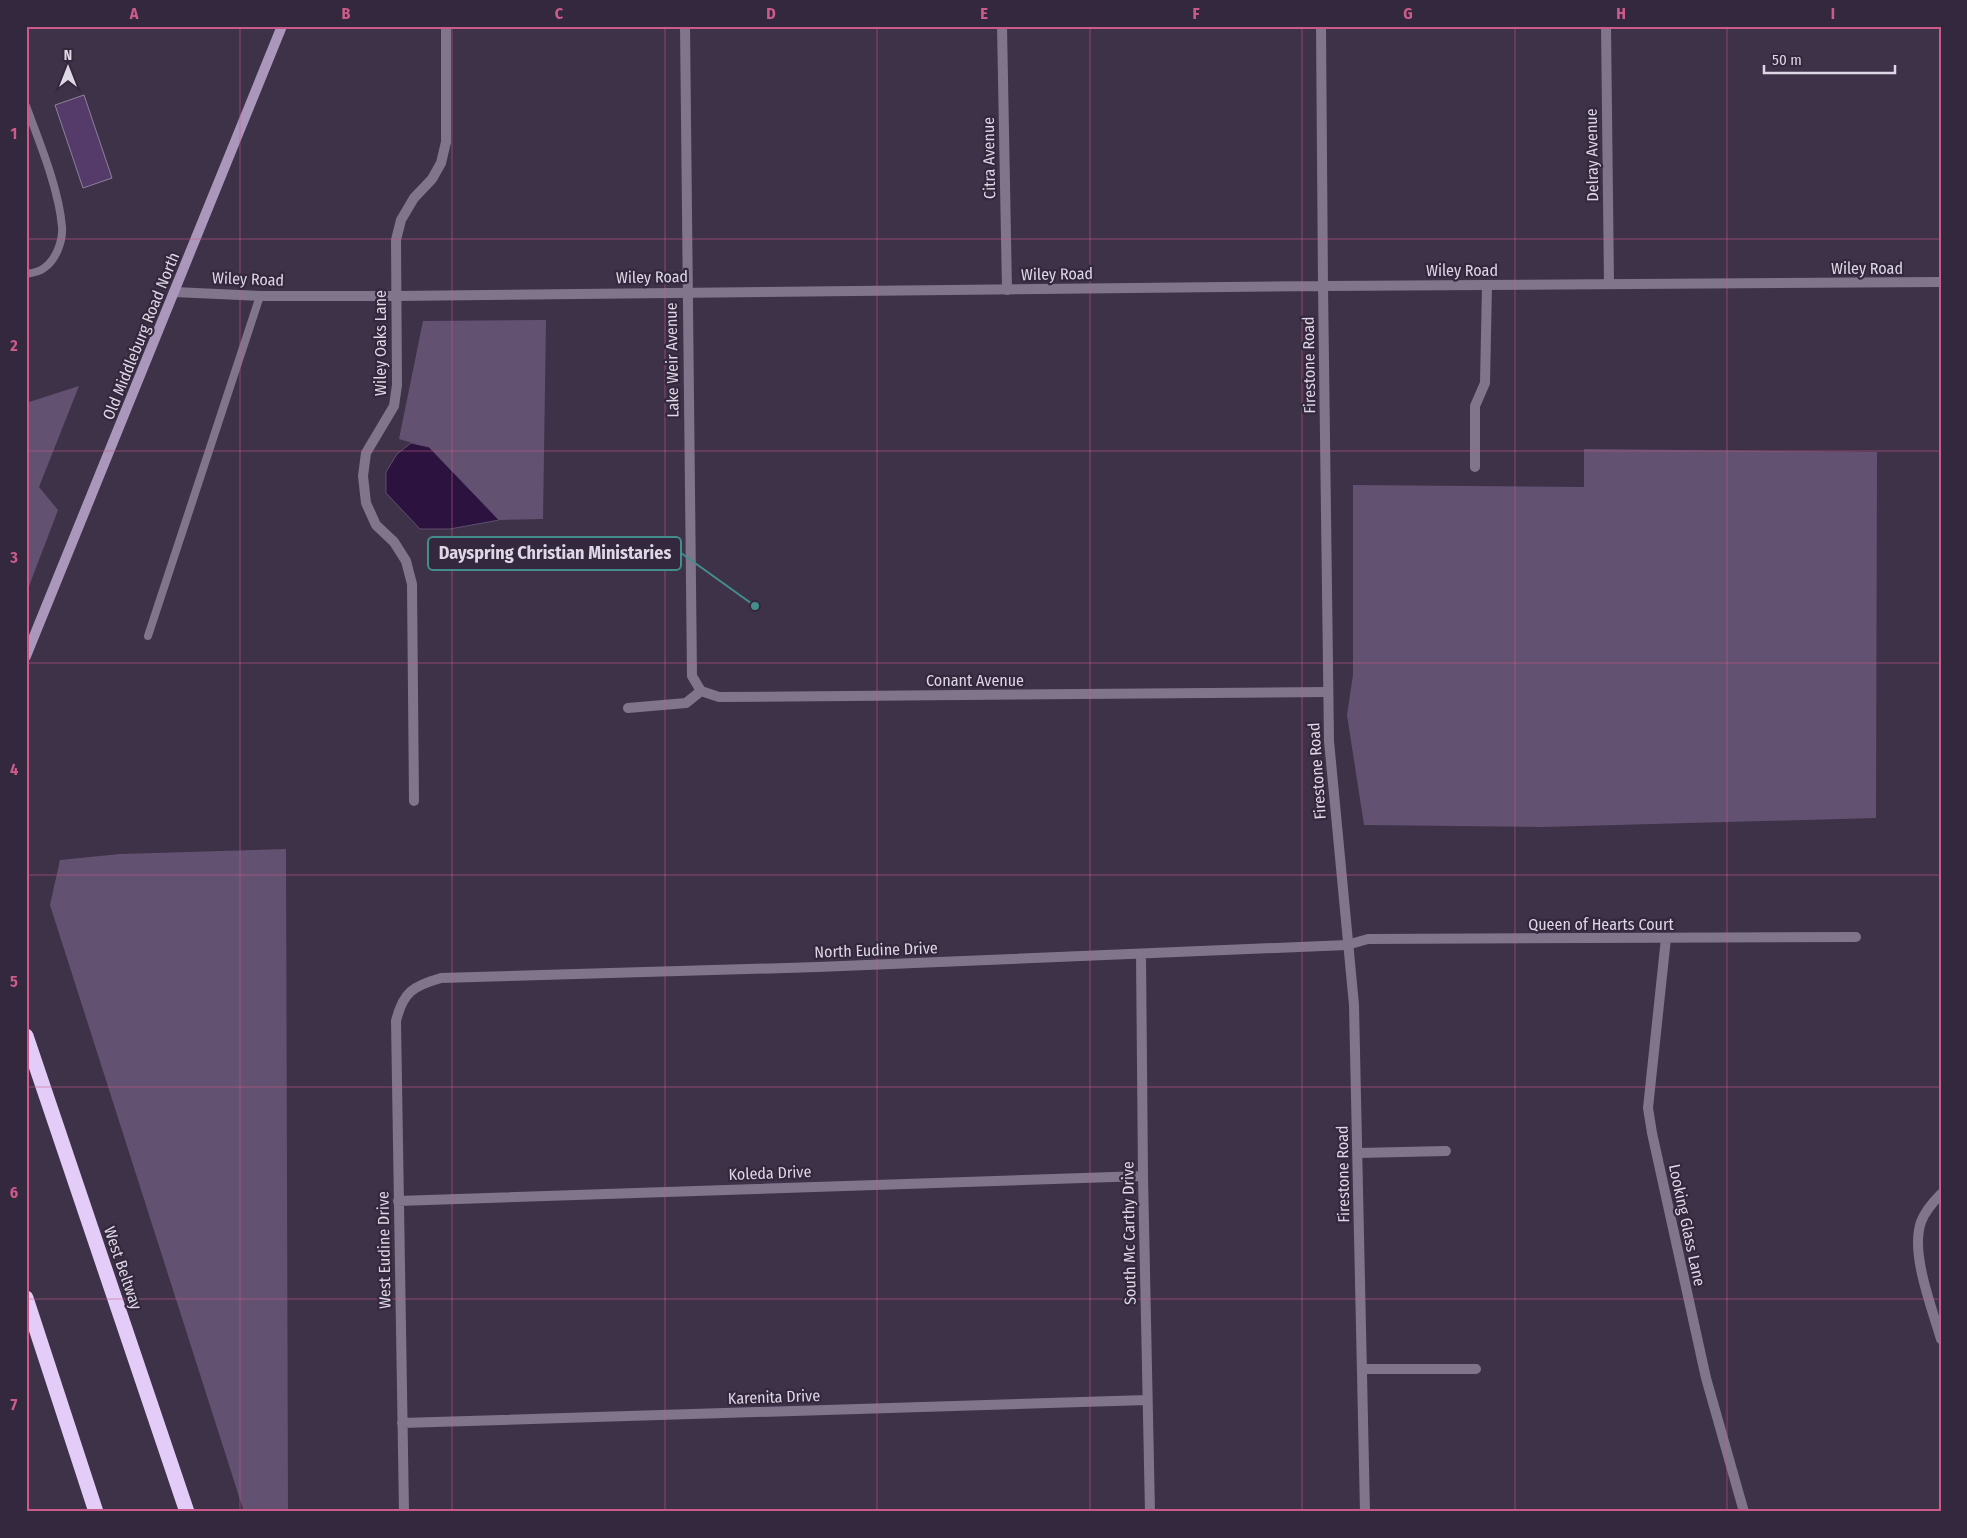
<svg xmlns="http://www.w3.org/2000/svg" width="1967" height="1538" viewBox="0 0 1967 1538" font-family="'Fira Sans Condensed',sans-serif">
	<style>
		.green { fill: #635172 }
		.water { fill: #2c123e; stroke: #614d70 }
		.building { fill: #553b6a; stroke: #8e819a }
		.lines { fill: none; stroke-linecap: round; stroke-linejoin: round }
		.service { stroke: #81758c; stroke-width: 8 }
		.minor { stroke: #81758c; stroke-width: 10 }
		.tertiary { stroke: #81758c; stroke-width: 10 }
		.secondary { stroke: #ab97bc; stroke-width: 10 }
		.motorway { stroke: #e4ccf9; stroke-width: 15 }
		.grid { fill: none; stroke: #cc5b8b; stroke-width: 1; stroke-opacity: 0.55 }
		.labels { text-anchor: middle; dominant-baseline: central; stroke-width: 4.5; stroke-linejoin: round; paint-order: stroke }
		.street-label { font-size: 16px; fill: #ded7e5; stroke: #33283d }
		.leader { fill: none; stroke: #438e8c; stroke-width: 2 }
		.callout-dot { fill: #438e8c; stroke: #33283d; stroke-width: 2 }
		.callout { fill: #33283d; stroke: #438e8c; stroke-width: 2 }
		.callout-label { font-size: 18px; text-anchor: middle; font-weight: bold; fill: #ded7e5 }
		.neatline { fill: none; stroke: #cc5b8b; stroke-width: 2 }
		.grid-label { font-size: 16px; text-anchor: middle; font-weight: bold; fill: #cc5b8b }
	</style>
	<rect width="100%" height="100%" fill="#3e3248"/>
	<!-- green -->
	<path class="green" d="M546 320 543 519 499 520 429 448 399 439 423 321Z
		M79 386 39 487 58 510 26 594V403Z
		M1584 449 1877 452 1876 818 1543 827 1364 825 1347 715 1353 675V485L1584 487Z
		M286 849 288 1512H244L50 905 60 860 120 854Z"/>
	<!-- water -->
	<path class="water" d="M411 443 429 447 499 520 450 529H420L386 493V472L397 454Z"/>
	<!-- building -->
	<path class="building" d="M84 95 112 178 83 188 55 105Z"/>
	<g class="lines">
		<!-- service -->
		<path class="service" d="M26 106C39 141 59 189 62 227 63 241 56 260 44 268 40 272 32 273 26 274
			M148 636 260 296"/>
		<!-- minor -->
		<path class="minor" d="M685 26 692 676 701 691
			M1002 26 1007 290
			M1321 26 1323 286
			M1606 26 1609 284
			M1475 467V406L1485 383 1487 285
			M701 691 719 697 1327 692
			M628 708 686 703 701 691
			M414 801 412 584 406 561 394 542 376 525 366 503 363 476 366 453 394 406 397 385 396 240 401 220 414 198 432 179 441 163 446 142V26
			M1666 938 1648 1108 1652 1133 1706 1378 1744 1512
			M1141 954 1143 1176 1150 1512
			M1358 1153 1446 1151
			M1941 1194C1933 1202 1925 1211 1921 1222 1910 1253 1932 1308 1941 1339
			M398 1201 1143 1176
			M1362 1369H1476
			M402 1423 1147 1400
			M404 1512 396 1021C403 992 413 986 441 978L818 967 1347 945 1368 939 1856 937"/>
		<!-- tertiary -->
		<path class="tertiary" d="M1323 286 1329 741 1354 1005 1365 1512
			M174 292 260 296H396L1323 286 1941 282"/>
		<!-- secondary -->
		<path class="secondary" d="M26 656 282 26"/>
		<!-- motorway -->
		<path class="motorway" d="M26 1036 187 1512
			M26 1298 96 1512"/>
	</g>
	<!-- grid -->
	<path class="grid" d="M240 26V1512M452 26V1512M665 26V1512M877 26V1512M1090 26V1512M1302 26V1512M1515 26V1512M1727 26V1512M26 239H1941M26 451H1941M26 663H1941M26 875H1941M26 1087H1941M26 1299H1941"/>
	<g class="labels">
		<!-- street labels -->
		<g class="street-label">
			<text transform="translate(1592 155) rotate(-91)">Delray Avenue</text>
			<text transform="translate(989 158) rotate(-91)">Citra Avenue</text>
			<text x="1867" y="268">Wiley Road</text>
			<text x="1462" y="270">Wiley Road</text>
			<text transform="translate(1057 274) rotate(-1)">Wiley Road</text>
			<text transform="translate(652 277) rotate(-1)">Wiley Road</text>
			<text transform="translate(248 279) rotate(2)">Wiley Road</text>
			<text transform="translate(141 336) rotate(-68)">Old Middleburg Road North</text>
			<text transform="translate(380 343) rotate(-90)">Wiley Oaks Lane</text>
			<text transform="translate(672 360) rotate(-91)">Lake Weir Avenue</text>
			<text transform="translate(1309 365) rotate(-91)">Firestone Road</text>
			<text x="975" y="680">Conant Avenue</text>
			<text transform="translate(1317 771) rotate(-94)">Firestone Road</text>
			<text x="1601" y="924">Queen of Hearts Court</text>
			<text transform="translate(876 950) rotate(-2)">North Eudine Drive</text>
			<text transform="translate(770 1173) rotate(-2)">Koleda Drive</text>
			<text transform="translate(1343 1174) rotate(-91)">Firestone Road</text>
			<text transform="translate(1687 1225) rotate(78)">Looking Glass Lane</text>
			<text transform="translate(1129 1233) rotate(-91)">South Mc Carthy Drive</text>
			<text transform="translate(384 1250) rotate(-91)">West Eudine Drive</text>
			<text transform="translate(123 1268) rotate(71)">West Beltway</text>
			<text transform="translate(774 1397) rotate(-2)">Karenita Drive</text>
		</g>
	</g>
	<!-- callouts -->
	<path class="leader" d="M755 606L681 553"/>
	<circle class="callout-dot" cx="755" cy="606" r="5"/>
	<rect class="callout" x="428" y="537" width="253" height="33" rx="5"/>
	<g class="callout-label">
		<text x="555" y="559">Dayspring Christian Ministaries</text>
	</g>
	<!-- border -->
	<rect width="1967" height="1538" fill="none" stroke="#33283d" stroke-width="55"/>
	<!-- north arrow -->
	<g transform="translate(68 68)" stroke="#33283d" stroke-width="4" paint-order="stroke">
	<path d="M0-4L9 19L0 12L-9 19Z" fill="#ded7e5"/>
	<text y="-8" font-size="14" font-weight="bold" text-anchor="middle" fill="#ded7e5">N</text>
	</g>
	<!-- scale -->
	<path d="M1764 65v8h131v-8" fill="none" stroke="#ded7e5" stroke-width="2.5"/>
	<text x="1772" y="65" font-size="15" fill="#ded7e5" stroke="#33283d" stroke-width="4" paint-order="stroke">50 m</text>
	<rect x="28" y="28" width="1912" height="1482" class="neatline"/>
	<g class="grid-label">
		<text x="134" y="19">A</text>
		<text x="346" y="19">B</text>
		<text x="559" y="19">C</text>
		<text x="771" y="19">D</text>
		<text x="984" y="19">E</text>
		<text x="1196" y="19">F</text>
		<text x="1408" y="19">G</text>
		<text x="1621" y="19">H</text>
		<text x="1833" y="19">I</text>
		<text x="14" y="139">1</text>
		<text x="14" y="351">2</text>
		<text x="14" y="563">3</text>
		<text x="14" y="775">4</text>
		<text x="14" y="987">5</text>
		<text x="14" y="1198">6</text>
		<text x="14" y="1410">7</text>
	</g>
</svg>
